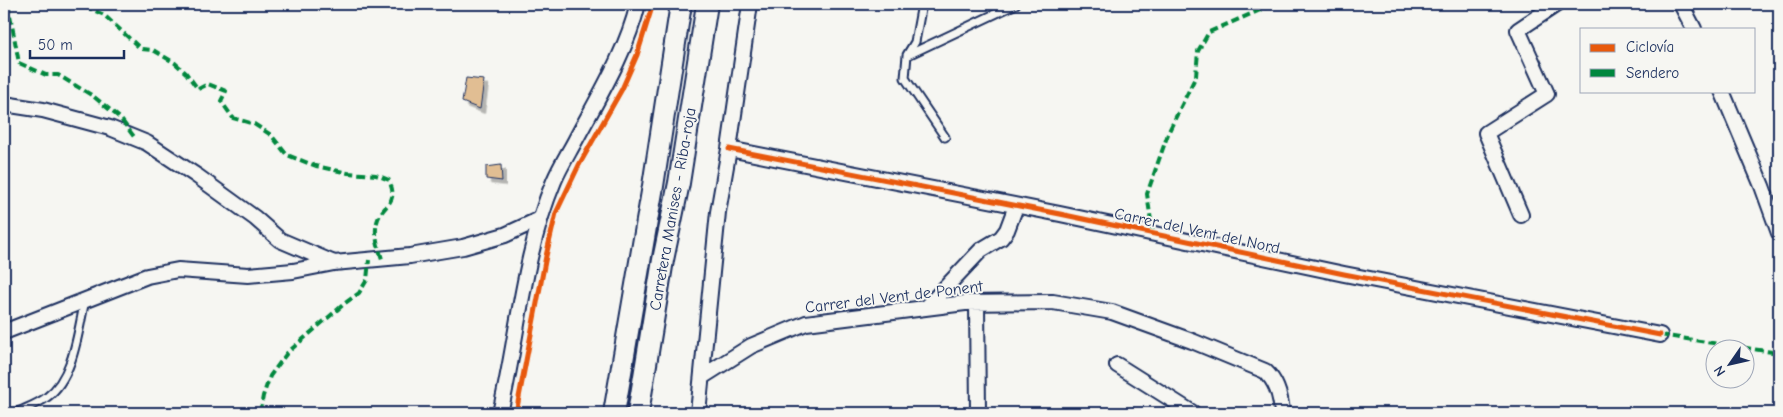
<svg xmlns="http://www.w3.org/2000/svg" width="1783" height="417" viewBox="0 0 1783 417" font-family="'Comic Neue',sans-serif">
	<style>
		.building { fill: #e1be93; stroke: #1b2f5e; filter: url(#shadow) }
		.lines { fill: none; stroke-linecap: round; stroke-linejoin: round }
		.service-casing { stroke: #1b2f5e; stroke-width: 11 }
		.minor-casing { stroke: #1b2f5e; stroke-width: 18 }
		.secondary-casing { stroke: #1b2f5e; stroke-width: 24 }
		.service { stroke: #f6f6f2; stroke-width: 7 }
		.minor { stroke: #f6f6f2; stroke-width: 14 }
		.secondary { stroke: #f6f6f2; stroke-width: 20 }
		.quiet { stroke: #00873e; stroke-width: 4; stroke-dasharray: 8 4; stroke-linecap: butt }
		.cycleway-casing { stroke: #f6f6f2; stroke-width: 8 }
		.cycleway { stroke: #e8590c; stroke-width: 5 }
		.labels { text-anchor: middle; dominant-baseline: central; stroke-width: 4; stroke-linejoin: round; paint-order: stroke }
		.street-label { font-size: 16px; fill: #1b2f5e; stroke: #f6f6f2 }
	</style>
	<defs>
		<filter id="shadow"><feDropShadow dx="4.5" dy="4.5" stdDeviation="0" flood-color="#0004"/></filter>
	</defs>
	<rect width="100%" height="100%" fill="#f6f6f2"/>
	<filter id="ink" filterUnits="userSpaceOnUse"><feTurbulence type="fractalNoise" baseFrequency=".02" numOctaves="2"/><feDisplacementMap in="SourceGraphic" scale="10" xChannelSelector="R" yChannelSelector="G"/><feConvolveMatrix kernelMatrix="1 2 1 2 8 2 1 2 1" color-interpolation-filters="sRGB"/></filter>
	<g filter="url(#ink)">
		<!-- building -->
		<path class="building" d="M466 78 484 80 480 109 462 102Z
			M501 165 502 181 486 179V167Z"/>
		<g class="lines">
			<!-- service casing -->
			<g class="service-casing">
				<path id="service" d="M922 4 915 42 907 55 905 78 945 137
					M908 55 1016 4
					M16 413C26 408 38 404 47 397 74 377 78 331 85 300"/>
			</g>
			<!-- minor casing -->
			<g class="minor-casing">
				<path id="minor" d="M1681 4 1694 29
					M1722 91 1762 186 1779 233
					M4 104 43 110 110 128 147 143 197 176 255 218 280 240 334 263
					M729 149 1060 214 1344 274 1660 335
					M1521 215 1486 133 1547 94 1518 30 1557 4
					M977 303 978 413
					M926 308 981 250 1001 238 1007 230 1016 206
					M4 332 147 276 178 270 248 275 293 271 334 263 410 256 463 247 505 235 540 219
					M1117 365 1193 413
					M702 377 751 346 806 323 965 303 1053 302 1112 312 1192 341 1265 371C1277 382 1281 398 1282 413
					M500 413C518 336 523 255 554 181 560 167 568 154 575 141 599 96 626 53 638 4
					M698 413 718 212 729 149 750 4"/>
			</g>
			<!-- secondary casing -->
			<g class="secondary-casing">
				<path id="secondary" d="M614 413 653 186 681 4
					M638 413 663 260 679 183 707 4"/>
			</g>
			<!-- service -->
			<use href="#service" class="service"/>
			<!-- minor -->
			<use href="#minor" class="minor"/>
			<!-- secondary -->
			<use href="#secondary" class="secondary"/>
			<!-- quiet -->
			<path class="quiet" d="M8 4 19 63 46 75H58L93 96 120 118 135 138
				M73 4 87 7 104 15 141 49 153 50 175 63 186 73 198 89 208 84 226 91 221 101 233 118 254 124 271 135 287 155 316 166 348 173 376 175 389 180C399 204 385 202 378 219 373 232 378 246 382 259
				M1153 234 1147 194 1169 131 1196 76 1198 51 1209 32 1274 4
				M1660 335 1779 353
				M260 413 263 396 270 376 287 353 344 304 359 293 367 280 369 260"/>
			<!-- cycleway casing -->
			<g class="cycleway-casing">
				<path id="cycleway" d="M729 149 1060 214 1344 274 1660 335
					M516 413 546 256 556 213 579 165 622 89 637 55 653 4"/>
			</g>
			<!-- cycleway -->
			<use href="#cycleway" class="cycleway"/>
		</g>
	</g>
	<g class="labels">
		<!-- street labels -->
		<g class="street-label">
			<text transform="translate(673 209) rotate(-80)">Carretera Manises - Riba-roja</text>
			<text transform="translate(1197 231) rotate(12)">Carrer del Vent del Nord</text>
			<text transform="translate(894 297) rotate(-7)">Carrer del Vent de Ponent</text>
		</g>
	</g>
	<!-- margin -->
	<rect width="1783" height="417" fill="none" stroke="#f6f6f2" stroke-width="20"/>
	<rect x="10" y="10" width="1763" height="397" fill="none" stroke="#1b2f5e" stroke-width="2" filter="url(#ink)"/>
	<!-- legend -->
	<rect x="1580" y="28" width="175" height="65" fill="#f6f6f2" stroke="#9ea6b7"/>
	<rect x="1590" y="44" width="25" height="8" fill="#e8590c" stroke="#9ea6b7"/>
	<text x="1626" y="52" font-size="15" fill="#1b2f5e">Ciclovía</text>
	<rect x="1590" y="69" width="25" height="8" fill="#00873e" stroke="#9ea6b7"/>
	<text x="1626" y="78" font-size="15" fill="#1b2f5e">Sendero</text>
	<!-- north arrow -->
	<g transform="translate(1730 364) rotate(236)"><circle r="24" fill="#f6f6f2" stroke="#9ea6b7"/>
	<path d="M0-4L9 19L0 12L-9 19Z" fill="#1b2f5e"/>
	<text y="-8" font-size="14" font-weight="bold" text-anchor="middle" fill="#1b2f5e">N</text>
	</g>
	<!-- scale -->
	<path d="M30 50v8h94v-8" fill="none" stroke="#1b2f5e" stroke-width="2.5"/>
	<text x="38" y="50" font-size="15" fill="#1b2f5e" stroke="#f6f6f2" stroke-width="4" paint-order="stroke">50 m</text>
</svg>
